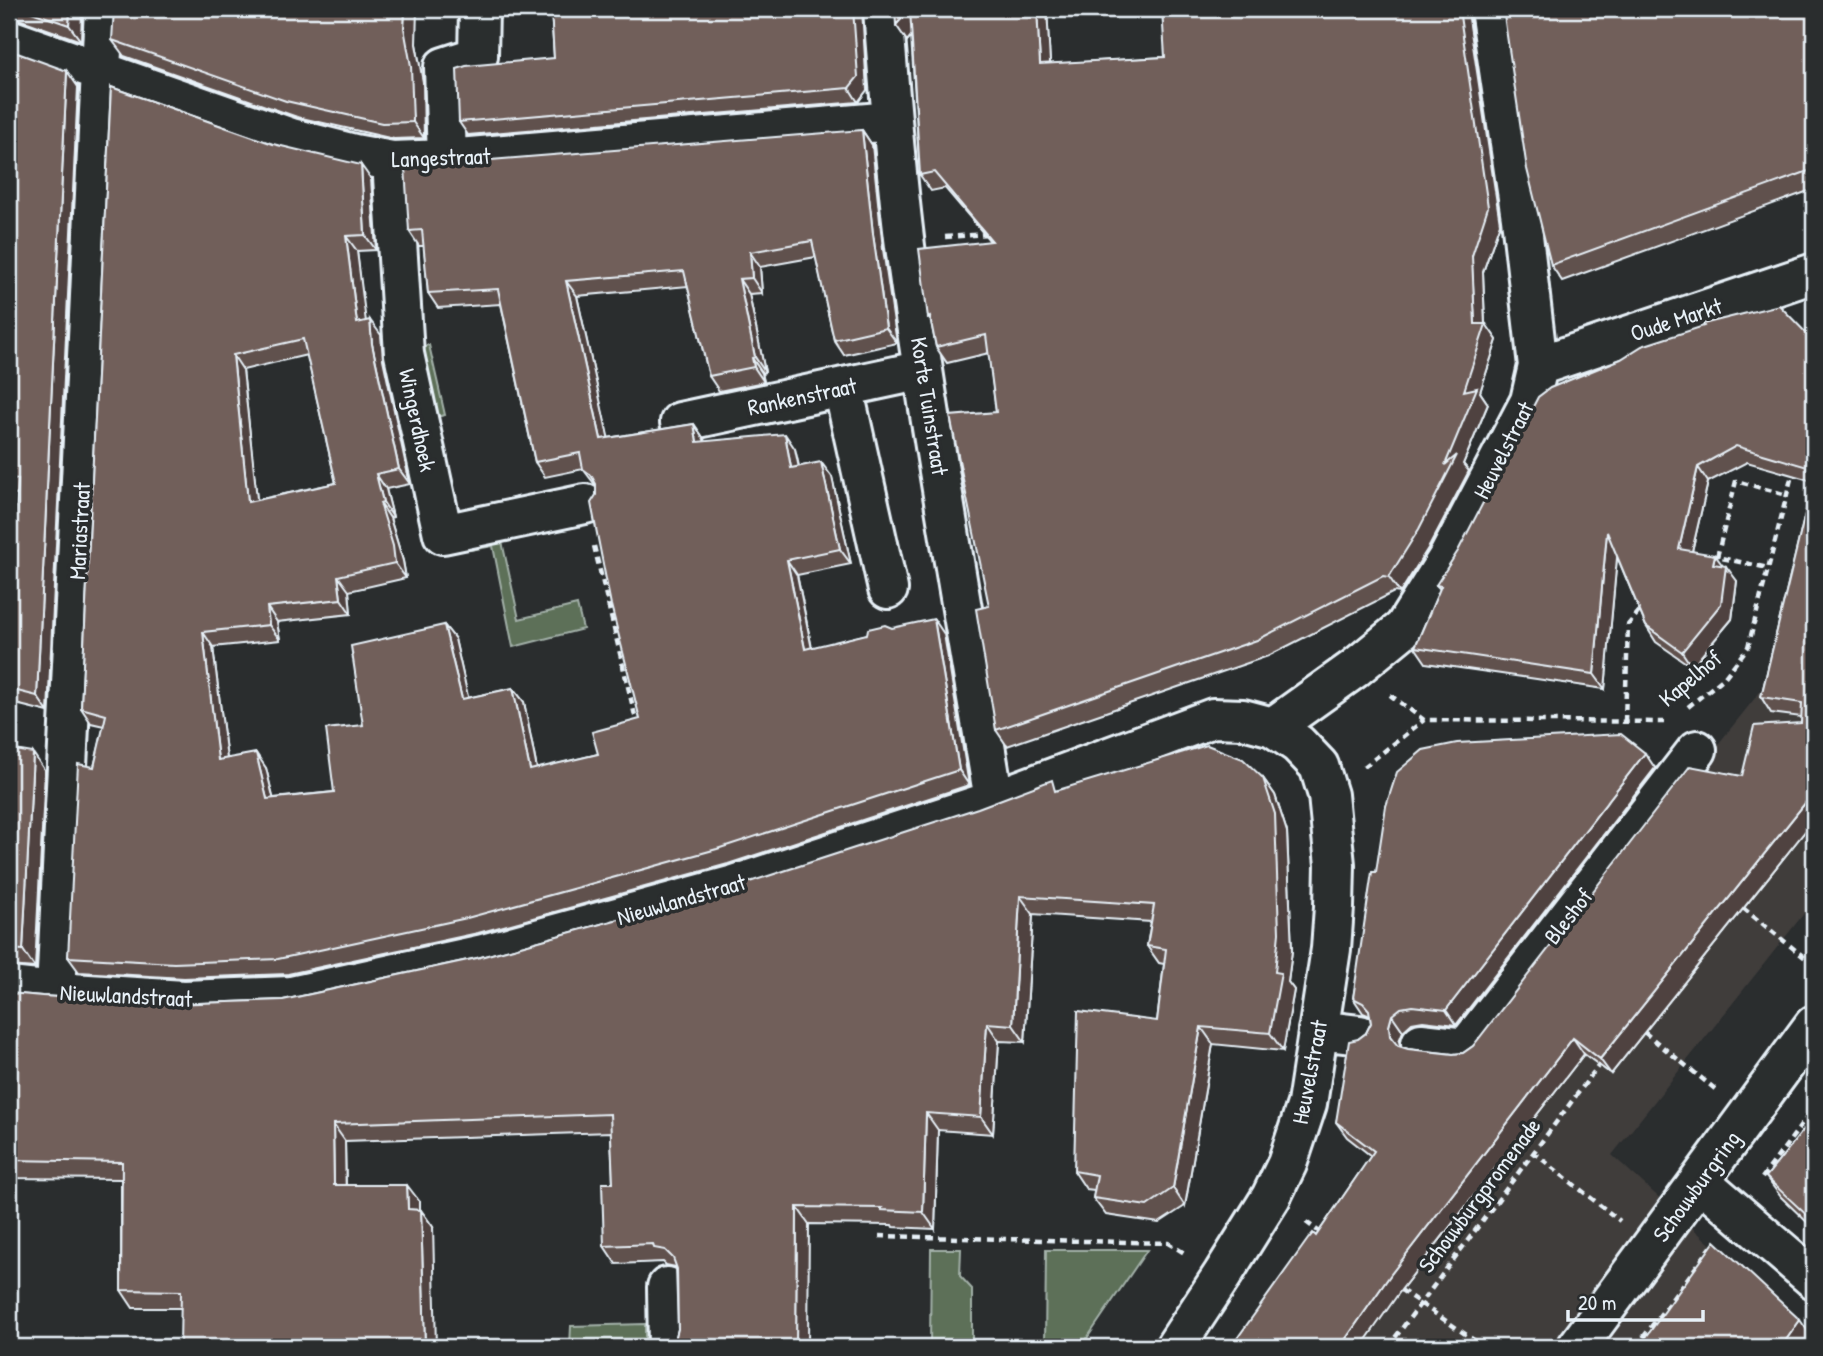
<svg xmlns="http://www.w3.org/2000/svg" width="1823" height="1356" viewBox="0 0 1823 1356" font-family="'Patrick Hand',sans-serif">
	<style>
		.built { fill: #3f3c3b }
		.green { fill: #5d6f59; stroke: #a2b0a8; stroke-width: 2 }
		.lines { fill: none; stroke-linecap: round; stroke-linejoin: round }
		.minor-casing { stroke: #e8f1f8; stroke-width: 44 }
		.path { stroke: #e8f1f8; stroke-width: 4.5; stroke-dasharray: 7 5; stroke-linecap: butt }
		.minor { stroke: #2a2d2e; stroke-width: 38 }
		.wall { fill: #61514d; stroke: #e8f1f8; stroke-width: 2; fill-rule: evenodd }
		.shaded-wall { fill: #4f423f; stroke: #e8f1f8; stroke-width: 2 }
		.building { fill: #715e5a; stroke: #e8f1f8; stroke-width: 2; fill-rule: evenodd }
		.labels { text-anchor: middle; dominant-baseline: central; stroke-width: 7; stroke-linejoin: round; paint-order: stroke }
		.street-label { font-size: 23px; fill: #e8f1f8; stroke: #2a2d2e }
	</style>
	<rect width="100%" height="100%" fill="#2a2d2e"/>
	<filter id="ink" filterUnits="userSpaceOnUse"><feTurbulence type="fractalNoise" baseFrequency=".0143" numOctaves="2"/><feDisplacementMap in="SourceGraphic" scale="14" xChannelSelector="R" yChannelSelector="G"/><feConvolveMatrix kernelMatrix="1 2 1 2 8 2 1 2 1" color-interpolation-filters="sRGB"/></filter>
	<g filter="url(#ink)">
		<!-- built -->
		<path class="built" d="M1814 536V901L1612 1155 1729 1261 1809 1347H1252L1515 998 1783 663Z"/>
		<!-- green -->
		<path class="green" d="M429 345 445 415 432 418 417 348Z
			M501 537 519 619 577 605 583 629 513 647 493 546 470 550 469 544Z
			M931 1249H961L960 1276 972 1289V1347H930Z
			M1046 1250H1147L1081 1347H1045Z
			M645 1324V1347H570L571 1326Z"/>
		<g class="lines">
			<!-- minor casing -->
			<g class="minor-casing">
				<path id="minor" d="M883 9C889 88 895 167 905 246 930 431 964 616 994 800
					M9 39 291 138 354 154 392 161 447 159 892 121
					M447 159 444 67 478 56 479 9
					M392 161 404 354 443 534 585 504
					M1538 366 1814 273
					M843 387 888 589
					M680 422 923 370
					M1273 727 1354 669 1404 628 1449 556 1530 401 1538 366 1521 218 1490 9
					M9 987 56 992 184 1000 291 996 483 954 734 885 994 800 1213 718 1243 719 1273 727 1298 744 1319 766 1328 795 1335 865 1334 907 1331 949 1307 1104 1287 1164 1271 1197 1223 1274 1175 1347
					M56 992 104 9
					M1318 1030 1360 1035
					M1421 1043 1466 1048 1697 750
					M1700 1181 1814 1279
					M667 1287 668 1347
					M1577 1347 1814 1025"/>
			</g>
			<!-- path -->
			<path class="path" d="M945 237 988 234
				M594 546 637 724
				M1717 557 1736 481 1787 495
				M1711 559 1717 557 1768 568
				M1390 695 1424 720 1664 722
				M1688 707 1724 678 1748 647 1793 471
				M1625 722 1628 625 1641 609
				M1364 767 1424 720
				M1743 908 1814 965
				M1644 1032 1715 1089
				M1533 1152 1620 1221
				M1762 1178 1814 1108
				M1306 1222 1321 1233
				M879 1236 1168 1243 1186 1254
				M1401 1290 1484 1347
				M1388 1347 1599 1065
				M1636 1347 1711 1247"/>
			<!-- minor -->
			<use href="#minor" class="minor"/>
		</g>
		<!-- wall -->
		<path class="wall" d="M9 9H82L81 41 16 18H9Z
			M551 9H862L867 90 858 102 468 135 459 122 554 58Z
			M895 9H1047L1050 64 1165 57 1468 12 1500 223 1483 272 1485 324 1497 340 1480 392 1488 404 1463 464 1469 471 1430 545 1400 593 1394 592 1268 656 1007 746 996 730 989 606 996 412 989 353 947 363 936 347 931 321 928 318 990 241 945 188 931 191 920 175 911 36 907 41Z
			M1814 9V189L1562 281 1551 265Z
			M112 40 416 44 423 82 424 138 394 139 297 117 124 56Z
			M9 50 78 87 48 712 16 704 9 694V580H12L17 494 9 493Z
			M111 87 371 179 376 250 357 251 365 321 381 335 383 359 410 484 386 489 393 517 390 518 403 561 406 578 349 591 351 614 277 622 280 640 213 647 227 759 266 768 273 798 334 792 363 725 444 625 455 639 468 698 513 688 524 702 537 769 598 754 640 719 596 495V486L583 469 545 477 535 462 501 304 438 308 428 293 424 246H419L409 231 862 130 872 145 883 249 897 343 844 355 834 340 816 257 760 267 762 293 749 294 765 372 762 373 764 382 719 391 709 376 688 286 577 296 608 438 694 424 704 439 705 442 795 449 799 466 832 477 851 564 797 575 812 648 892 628 944 634 969 785 728 864 478 933 288 974 184 978 79 972 68 957 94 767 104 726 91 723 81 708ZM307 355 336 483 257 500 243 370Z
			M1814 341V820L1611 1074 1584 1054 1401 1290 1316 1236 1371 1156 1347 1137 1336 1122 1358 1039 1366 1033 1371 1023 1370 1016 1363 1013 1353 998 1376 872 1655 768 1456 1025 1423 1021 1412 1023 1403 1031 1399 1041 1400 1046 1408 1049 1453 1054 1463 1053 1473 1046 1742 776 1801 723 1802 717 1771 713 1761 697 1813 481 1747 462 1708 482 1692 551 1722 565 1737 581 1732 619 1692 667 1656 642 1646 626 1617 556 1605 689 1426 663 1415 647 1440 589 1436 585Z
			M9 749 45 771 35 968 9 966Z
			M1263 778 1275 795 1287 832 1292 951 1288 982 1294 990 1283 1051 1213 1044 1185 1206 1159 1223 1106 1215 1093 1198 1095 1190 1086 1189 1074 1171 1157 1021 1164 964 1159 963 1147 946 1151 922 1033 914 1025 1042 999 1041 993 1134 938 1130 935 1229 893 1227 892 1225 809 1224 675 1340 678 1329 676 1267 666 1265 663 1262 616 1264 604 1246 613 1183 611 1132 345 1141 346 1185 420 1202V1209L433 1227 181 1308H133L121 1290V1179L9 1178V993L42 996 171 1004 283 1000 477 958 728 889 1059 790Z
			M1814 1117V1229L1781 1197 1766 1177Z"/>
		<!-- shaded-wall -->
		<path class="shaded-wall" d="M70 9H82L81 41 69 25Z
			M405 9H417L416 44 423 82 424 138 413 122 404 28Z
			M853 9H862L867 90 858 102 849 88Z
			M910 9 921 24 907 41 896 25Z
			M1037 9H1047L1051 80 1040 64Z
			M1459 9H1469L1468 12 1500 223 1483 272 1485 326 1486 324 1497 340 1480 392 1488 404 1463 464 1469 471 1430 545 1400 593 1389 577 1445 465 1464 391 1475 324Z
			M67 71 78 87 48 712 37 696Z
			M862 130 872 145 883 249 897 343 886 328 873 234Z
			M361 165 371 179 376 250 365 235Z
			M346 236 357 251 368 338 357 323Z
			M750 252 760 267 762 293 752 278Z
			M739 279 749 294 765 372 755 357Z
			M566 281 577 296 612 454 601 439Z
			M370 320 381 335 383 359 410 484 399 469 372 344Z
			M233 355 243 370 259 517 248 502Z
			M752 358 762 373 764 382 754 367Z
			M694 424 704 439 708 457 697 442Z
			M785 434 795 449 802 483 791 468Z
			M821 462 832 477 851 564 840 549Z
			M1698 467 1708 482 1689 564 1679 549Z
			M376 474 386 489 393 517 383 502Z
			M380 503 390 518 403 561 406 578 395 563Z
			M1607 532 1618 547 1605 689 1594 674Z
			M1715 555 1726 570 1713 564Z
			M787 560 797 575 815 664 805 649Z
			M1726 566 1737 581 1732 619 1692 667 1682 652Z
			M338 576 349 591 351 614 341 599Z
			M267 607 277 622 280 640 269 625Z
			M934 619 944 634 969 785 959 770Z
			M444 625 455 639 472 714 462 699Z
			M203 632 213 647 229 775 218 760Z
			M513 688 524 702 540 785 530 770Z
			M33 753 45 771 35 968 23 950Z
			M256 753 266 768 277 813 267 799Z
			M1645 753 1655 768 1456 1025 1446 1010Z
			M1263 778 1275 795 1287 832 1292 951 1288 982 1294 990 1283 1051 1270 1033 1275 972Z
			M1814 792V820L1611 1074 1600 1059Z
			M1020 896 1033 914 1025 1042 1013 1025Z
			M1392 1015 1403 1031 1399 1041 1401 1051 1390 1036 1389 1026Z
			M987 1023 999 1041 993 1134 981 1117Z
			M1201 1027 1213 1044 1185 1206 1173 1188Z
			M1573 1038 1584 1054 1401 1290 1361 1347H1340L1391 1274Z
			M926 1113 938 1130 935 1229 923 1212Z
			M333 1124 345 1141 346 1203 334 1185Z
			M407 1185 420 1202V1226L408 1209Z
			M797 1207 809 1224 808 1347H796Z
			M421 1210 433 1227 436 1347H425Z
			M1800 1320 1814 1340 1809 1347H1781Z"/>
		<!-- building -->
		<path class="building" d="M23 9H70L69 25Z
			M114 9H405L404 28 411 66 413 122 382 123 286 101 112 40Z
			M551 9H853L858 77 849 88 459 122 457 69 466 66 554 58Z
			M895 9H910L896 25Z
			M910 9H1037L1040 64 1165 57 1162 9H1459L1488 207 1472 256 1475 324H1486L1464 391 1477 388 1445 465 1457 455 1419 529 1389 577 1383 576 1257 640 996 730 976 609 989 606 950 416 996 412 986 335 936 347 930 317 928 318 919 249 992 241 934 172 920 175Z
			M1503 9H1814V169L1551 265 1527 169Z
			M9 50 67 71 37 696 9 689V580H12L18 479 9 478Z
			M111 87 273 144 361 165 365 235 346 236 357 323 370 320 372 344 399 469 376 474 383 502 380 503 393 546 395 563 338 576 341 599 267 607 269 625 203 632 218 760 256 753 267 799 334 792 326 729 363 725 351 646 444 625 462 699 513 688 530 770 598 754 592 732 640 719 611 605 591 503 596 495V484L591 475 583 469 580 453 535 462 498 289 428 293 422 230 409 231 405 167 862 130 873 234 886 328 834 340 812 241 750 252 752 278 739 279 755 357 752 358 754 367 709 376 684 271 566 281 601 439 694 424 697 442 785 434 791 468 821 462 840 549 787 560 805 649 867 634 868 629 885 625 892 628 934 619 959 770 717 849 467 918 278 959 174 963 68 957 78 764 94 767 106 715 81 708ZM303 339 336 483 248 502 233 355Z
			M1779 305 1814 341V469L1736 446 1698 467 1679 549 1715 555 1713 564 1726 566 1721 604 1682 652 1646 626 1607 532 1594 674 1415 647 1441 586 1436 585 1458 551 1538 397 1550 388 1621 359 1642 346 1704 326 1703 324Z
			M1814 476V792L1600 1059 1573 1038 1391 1274 1340 1347H1231L1308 1239 1313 1233 1316 1236 1374 1151 1336 1122 1349 1041 1358 1039 1366 1033 1371 1023 1369 1010 1363 1003 1353 998 1372 872H1376L1386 806 1397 772 1423 750 1457 743 1621 734 1645 753 1446 1010 1412 1006 1401 1008 1392 1015 1389 1026 1390 1036 1398 1046 1408 1049 1453 1054 1463 1053 1473 1046 1690 766 1742 776 1754 726 1801 723 1802 703 1761 697Z
			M1207 745 1243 759 1263 778 1275 814 1279 933 1275 972 1281 973 1270 1033 1201 1027 1173 1188 1147 1206 1093 1198 1097 1175 1074 1171 1078 1011 1157 1021 1166 949 1147 946 1154 905 1020 896 1013 1025 987 1023 981 1117 926 1113 923 1212 881 1210 882 1208 797 1207 796 1347H672L671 1344 675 1340 678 1329 677 1269 673 1258 665 1250 654 1248 653 1244 604 1246 602 1183H613L610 1114 333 1124 334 1185H407L408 1209 421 1210 425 1347H180L181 1291 121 1290 122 1162 9 1160V993L42 996 171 1004 283 1000 477 958 728 889 978 808 1052 780 1055 791Z
			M9 749 33 753 23 950 9 949Z
			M1814 1117V1222L1766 1177Z
			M1715 1241 1800 1320 1781 1347H1639Z"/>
	</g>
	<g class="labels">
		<!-- street labels -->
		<g class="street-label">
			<text transform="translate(441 157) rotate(-2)">Langestraat</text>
			<text transform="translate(1676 319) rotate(-18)">Oude Markt</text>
			<text transform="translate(802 396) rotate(-12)">Rankenstraat</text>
			<text transform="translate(930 406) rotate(81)">Korte Tuinstraat</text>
			<text transform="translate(418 420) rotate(78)">Wingerdhoek</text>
			<text transform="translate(1503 450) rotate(-63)">Heuvelstraat</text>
			<text transform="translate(79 531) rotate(-87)">Mariastraat</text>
			<text transform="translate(1690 678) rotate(-40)">Kapelhof</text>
			<text transform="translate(681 899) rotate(-16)">Nieuwlandstraat</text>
			<text transform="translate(1568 916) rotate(-52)">Bleshof</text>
			<text transform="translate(126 995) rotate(3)">Nieuwlandstraat</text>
			<text transform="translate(1309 1072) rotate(-79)">Heuvelstraat</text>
			<text transform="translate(1696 1186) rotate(-54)">Schouwburgring</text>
			<text transform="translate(1479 1195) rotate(-53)">Schouwburgpromenade</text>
		</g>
	</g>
	<!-- margin -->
	<rect width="1823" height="1356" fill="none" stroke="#2a2d2e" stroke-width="35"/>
	<rect x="18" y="18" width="1788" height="1321" fill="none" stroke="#e8f1f8" stroke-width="2.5" filter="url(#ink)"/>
	<!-- scale -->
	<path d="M1568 1310v10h135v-10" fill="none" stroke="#e8f1f8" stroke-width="3.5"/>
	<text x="1578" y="1310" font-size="21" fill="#e8f1f8" stroke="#2a2d2e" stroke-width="5" paint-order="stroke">20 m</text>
</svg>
